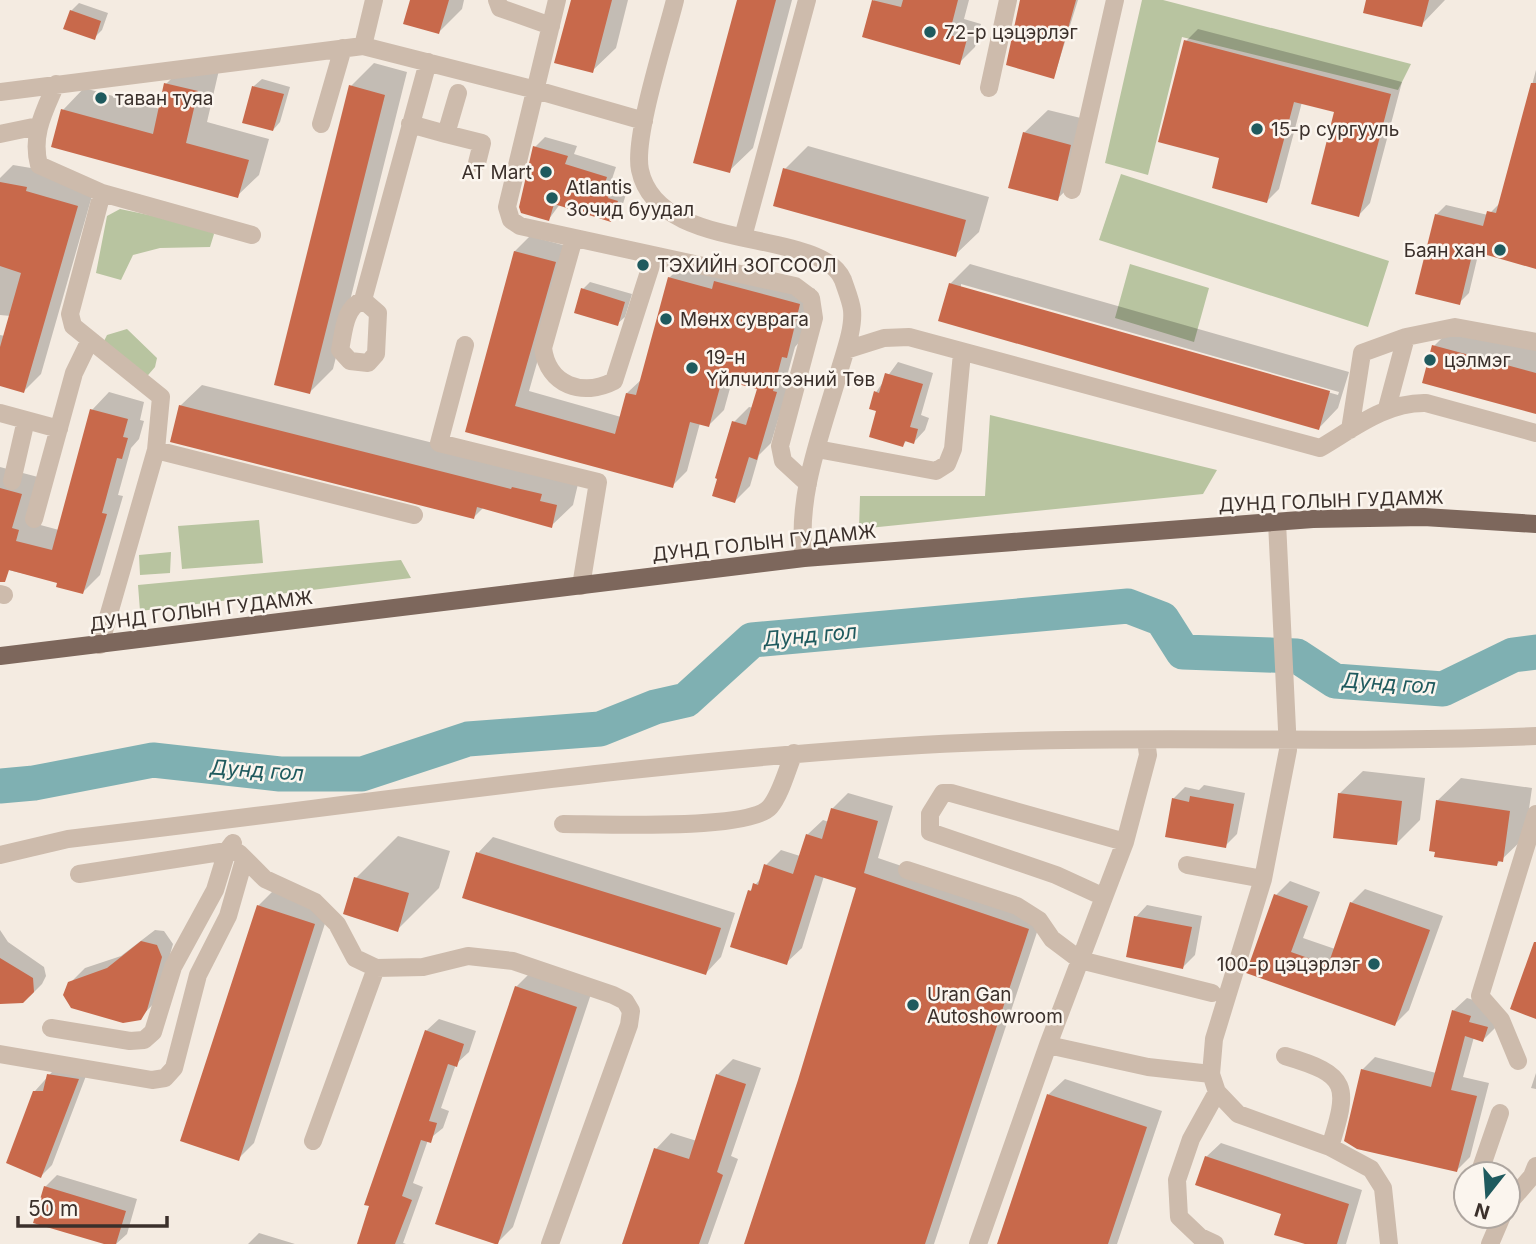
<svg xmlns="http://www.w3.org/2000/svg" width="1536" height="1244" viewBox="0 0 1536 1244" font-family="Inter,sans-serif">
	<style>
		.green { fill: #b8c4a0 }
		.shadow { fill: #0003; fill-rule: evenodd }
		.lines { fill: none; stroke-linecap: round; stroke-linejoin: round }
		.river { stroke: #7fb0b2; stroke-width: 35 }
		.building { fill: #c8694b }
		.minor { stroke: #cdbbac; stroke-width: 18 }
		.major { stroke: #7d675c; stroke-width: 18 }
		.poi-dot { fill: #1f5a5e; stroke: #fbf5ee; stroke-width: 2.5 }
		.labels { text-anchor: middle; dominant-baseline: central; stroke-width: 5; stroke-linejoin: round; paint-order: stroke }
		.poi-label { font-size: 19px; fill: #3b302b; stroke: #fbf5ee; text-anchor: start }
		.street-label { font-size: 19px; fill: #3b302b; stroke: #fbf5ee }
		.water-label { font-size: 21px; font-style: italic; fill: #1f5a5e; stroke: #fbf5ee }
	</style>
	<rect width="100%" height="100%" fill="#f4ebe1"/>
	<!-- green -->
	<path class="green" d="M1142 0H1163L1411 64 1398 90 1182 37 1148 175 1105 163Z
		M1121 174 1389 261 1368 327 1099 240Z
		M120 209 211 228 214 234 210 247 160 248 133 255 121 280 96 273 107 216Z
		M1130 264 1209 288 1194 342 1115 318Z
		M127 329 157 358 155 367 143 381 102 345 107 335Z
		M990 415 1217 470 1203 494 859 529 860 496H985Z
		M259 520 263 563 182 569 178 526Z
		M171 552 170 573 140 575 139 555Z
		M401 560 411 578 140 611 138 585Z"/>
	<!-- shadow -->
	<path class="shadow" d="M411 0H464L462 9 439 32Z
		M573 0H628L616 48 592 71Z
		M738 0H792L753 148 729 171Z
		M874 0H969L964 19 981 24 975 47 959 63 864 36Z
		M1023 0H1078L1054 77Z
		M1368 0H1445L1421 25Z
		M79 3 108 13 102 30 94 38 71 11Z
		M1198 29 1402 82 1370 203 1359 215 1337 111 1302 102 1279 189 1267 201 1186 41Z
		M187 63 219 70 207 122 269 139 259 175 237 196 63 110 84 88 160 109 166 84Z
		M374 63 407 72 333 369 310 392 351 86Z
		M1536 70V267L1479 251 1469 293 1459 303 1436 215 1446 205 1488 215 1501 202Z
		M262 79 290 87 280 122 273 130 244 121 254 86Z
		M1048 110 1093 121 1081 176 1057 199 1024 133Z
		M545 137 577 146 574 154 616 167 612 179 620 181 618 188 627 191 621 210 610 220 560 204 549 219 535 147Z
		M808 146 989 197 979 232 955 255 785 169Z
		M13 165 43 170 94 189 41 374 24 391 0 384V335L5 336 11 316 0 315V178Z
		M530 236 570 247 529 391 621 417 627 393 642 379 669 278 684 263 731 267 815 289 801 340 795 347 787 376 791 377 771 443 759 455 750 486 735 501 734 422 749 407 754 408 760 388 732 381 724 410 709 425 700 423 687 471 672 486 467 431 515 251Z
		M970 264 1349 372 1338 408 1319 428 940 320 950 284ZM961 284 1339 392 1338 395 961 288Z
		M590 282 632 294 625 317 617 324 583 289Z
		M1457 323 1536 344V413L1434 346Z
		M898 362 933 373 921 415 929 418 925 430 914 442 907 440 903 445 879 410 876 392Z
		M202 385 533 468 578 484 573 505 551 526 484 507 474 517 180 406Z
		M109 392 144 402 140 420 144 421 139 439 131 448 118 495 123 496 100 575 83 592 59 582 0 568V467L38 477 33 523 59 530 92 410Z
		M1363 771 1425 778 1420 820 1397 843 1339 794Z
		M1461 778 1532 788 1525 837 1497 864 1437 801Z
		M1204 785 1245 793 1237 834 1225 846 1173 799 1185 787 1199 790Z
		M848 793 893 806 878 858 1043 914 934 1244H746L800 1081 858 887 824 876 802 948 786 963 750 891 762 877 766 865 781 850 800 856 807 835 823 820 829 822 832 809Z
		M398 836 450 851 439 888 397 930 356 878Z
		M493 837 735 913 721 957 706 973 478 853Z
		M1290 881 1320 892 1303 938 1335 949 1351 903 1365 889 1443 916 1409 1010 1395 1024 1248 972 1276 895Z
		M274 890 330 908 254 1143 238 1159 258 906Z
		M1147 905 1202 916 1195 955 1183 967 1136 917Z
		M0 930 8 942 44 967 46 976 42 984 30 996 16 1003H0Z
		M155 930 164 931 173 944 157 1000 138 1020 65 995 73 980 85 968 121 956Z
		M532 971 592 991 513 1227 497 1243 516 987Z
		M1467 998 1483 1003 1496 1027 1483 1040 1474 1037 1463 1077 1489 1083 1470 1157 1457 1170 1362 1070 1375 1057 1436 1073 1453 1011Z
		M439 1019 476 1031 469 1052 456 1064 441 1108 449 1111 443 1128 428 1140 413 1183 423 1187 403 1243 406 1244H359L426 1031Z
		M733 1059 761 1068 731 1156 738 1159 708 1244H624L656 1149 671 1133 697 1141 717 1075Z
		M60 1063 89 1068 52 1165 41 1176 35 1091Z
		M1536 1073V1089L1531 1088Z
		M1065 1079 1162 1111 1117 1244H999L1049 1094Z
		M1221 1143 1362 1190 1346 1244H1305L1283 1213 1206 1157Z
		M57 1175 137 1199 127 1234 116 1244H110L45 1187Z
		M259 1233 295 1244H248Z"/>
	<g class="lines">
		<!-- river -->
		<path class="river" d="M0 786 34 783 153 760 280 774H362L468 739 600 729 655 707 686 700 752 640 1128 606 1162 619 1183 652 1297 656 1335 681 1443 689 1513 655 1536 652"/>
	</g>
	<!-- building -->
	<path class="building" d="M410 0H449L439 34 403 24Z
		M571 0H612L593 73 554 63Z
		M737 0H776L730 173 693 163Z
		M872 0 901 7 903 0H958L949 35 967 39 960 65 862 37Z
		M1020 0H1076L1054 79 1006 65Z
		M1366 0H1429L1422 27 1363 13Z
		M70 10 101 21 95 40 63 29Z
		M1184 40 1391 94 1359 217 1311 204 1334 112 1294 102 1267 203 1212 188 1219 158 1158 142Z
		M164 83 198 91 186 143 249 160 238 198 51 147 61 109 153 134Z
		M1531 83H1536V269L1473 251 1460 305 1415 294 1435 214 1483 226 1487 211 1496 213Z
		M349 85 385 95 310 394 274 385Z
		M252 86 284 94 273 131 242 123Z
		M1023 132 1071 145 1058 201 1008 188Z
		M533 146 568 156 565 164 607 177 603 189 610 191 608 198 618 201 611 222 554 204 549 221 521 213 519 207Z
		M783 168 966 220 956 257 773 206Z
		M0 182 27 187 26 191 78 206 24 393 0 386V347L21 273 0 266Z
		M514 251 556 262 515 406 615 434 626 393 636 395 668 277 712 289 714 281 800 304 787 358 782 357 773 391 777 392 757 460 749 457 735 503 712 496 717 479 715 478 732 421 746 425 757 389 722 380 709 427 690 422 673 488 465 432Z
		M949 283 1330 391 1319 430 938 321Z
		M581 288 625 302 618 326 574 313Z
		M1432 345 1536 373V414L1422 383Z
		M885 373 923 384 910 427 918 429 914 444 905 441 903 447 869 437 876 411 869 409 874 391 879 393Z
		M179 405 511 489 512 487 542 494 540 501 557 505 552 528 477 507 474 519 170 442Z
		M90 409 128 419 123 437 128 438 122 459 117 458 102 513 107 514 83 594 56 587 57 583 9 570 5 582H0V488L22 494 12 528 19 530 16 541 52 550Z
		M1338 793 1402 801 1397 845 1333 838Z
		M1190 796 1234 804 1226 848 1165 837 1172 798 1189 802Z
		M1436 800 1510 811 1503 862 1498 861 1497 866 1434 857 1435 852 1429 851Z
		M831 808 878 821 864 873 1029 929 925 1244H744L798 1080 856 888 815 875 787 965 730 947 748 890 751 891 753 883 758 885 764 864 793 874 806 834 822 839Z
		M476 852 721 928 706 975 462 898Z
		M354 877 409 893 398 932 343 914Z
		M1274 894 1308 906 1291 952 1328 965 1350 902 1430 930 1395 1026 1246 973Z
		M257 905 315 924 239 1161 180 1141Z
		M1134 916 1192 927 1183 969 1126 957Z
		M141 941 157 945 162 957 147 1010 141 1020 123 1023 71 1008 63 995 68 982 107 968Z
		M1534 942H1536V1019L1510 1009Z
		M0 958 33 978 34 992 23 1003 0 1004Z
		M515 986 577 1007 498 1244H495L435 1224Z
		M1452 1010 1471 1016 1469 1022 1488 1027 1483 1042 1465 1036 1451 1090 1477 1096 1457 1172 1357 1149 1344 1141 1361 1069 1431 1087Z
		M425 1030 464 1044 457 1067 448 1064 429 1121 437 1123 431 1143 421 1140 402 1196 412 1200 395 1244H357L369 1206 364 1205Z
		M47 1074 79 1079 41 1178 6 1163 33 1091H43Z
		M716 1074 746 1084 717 1172 723 1175 699 1244H622L654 1148 689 1159Z
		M1047 1094 1147 1127 1108 1244H997Z
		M1205 1156 1349 1204 1337 1244H1305L1274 1235 1281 1214 1195 1185Z
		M44 1186 126 1211 116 1244H104L33 1223Z"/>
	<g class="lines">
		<!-- minor -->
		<path class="minor" d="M497 0 500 8 551 26
			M557 0 507 207 511 220 520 226 795 286 811 298 814 318 780 446 783 461 808 484
			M675 0C666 37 633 137 640 170 658 256 821 226 843 280 846 289 851 301 852 310 854 329 844 354 839 372 822 432 796 495 804 558
			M363 46 374 0
			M56 84C44 112 31 135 39 165L102 193
			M989 88 1008 0
			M0 92 363 46 536 90 644 121
			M321 124 343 48
			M410 124 446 134 458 93
			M0 134 38 126
			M446 134 482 143 477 163
			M1072 190 1115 0
			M743 237 807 0
			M574 238 543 348C548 386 583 397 614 381L654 256
			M363 300 428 62
			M363 300 378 313 376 354 368 363 350 361 340 350C344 331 344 308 363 300Z
			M465 345 439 443 598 482 581 586
			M846 350 884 338 909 337 1320 448C1354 428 1386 402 1426 403L1536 433
			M1387 408 1406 337 1455 327 1536 342
			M0 413 59 429
			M1350 430 1362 353 1406 337
			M817 449 936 471 947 464 953 449 962 353
			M156 450 414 515
			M12 481 26 420
			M34 519 74 373 90 340
			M1277 522 1288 750 1263 879 1214 1039 1211 1074 1217 1092 1238 1114 1330 1147 1371 1169 1383 1188 1389 1244
			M0 594 4 595
			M100 645 156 450 161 397 73 326 70 314 102 193 252 235
			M563 824C598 824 750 831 770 807 781 794 787 769 794 753
			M239 853 265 879 315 902 337 924 355 958 376 968
			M0 855 68 839C352 806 635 762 921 745 1126 733 1331 745 1536 736
			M1187 865 1263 879
			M907 870 1017 906 1039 920 1052 939 1080 960 1212 993
			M79 874 227 851
			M1104 897 1125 842 1148 755 1146 740
			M51 1028 130 1041 144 1040 153 1032 173 967 215 890 227 851 233 843
			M1048 1045 1148 1067 1211 1074
			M0 1054 152 1080 165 1078 174 1068 198 975 228 916 244 860
			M1285 1056C1350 1075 1349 1086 1330 1147
			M1518 1061 1501 1020 1480 996 1536 814
			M313 1141 376 968 423 967 468 956 513 961 613 995 625 1001 631 1011 629 1025 550 1244
			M1479 1174 1500 1113
			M1508 1204 1532 1176 1536 1166
			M978 1244 1048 1045 1104 897 1056 875 930 832V814L943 793H951L1125 842
			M1215 1244 1200 1237 1179 1217 1177 1180 1191 1139 1217 1092
			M1490 1244 1502 1216"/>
		<!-- major -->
		<path class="major" d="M0 656 804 558 1313 519 1424 517 1536 524"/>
	</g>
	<!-- markers -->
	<g class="poi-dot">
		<circle cx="930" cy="32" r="7"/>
		<circle cx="101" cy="98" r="7"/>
		<circle cx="1257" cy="129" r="7"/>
		<circle cx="546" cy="172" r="7"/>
		<circle cx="552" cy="198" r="7"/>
		<circle cx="1500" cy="250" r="7"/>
		<circle cx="643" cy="265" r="7"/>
		<circle cx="666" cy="319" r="7"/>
		<circle cx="1430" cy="360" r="7"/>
		<circle cx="692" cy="368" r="7"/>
		<circle cx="1374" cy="964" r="7"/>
		<circle cx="913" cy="1005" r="7"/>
	</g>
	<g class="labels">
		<!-- poi labels -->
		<g class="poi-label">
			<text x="944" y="32">72-р цэцэрлэг</text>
			<text x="115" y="98">таван туяа</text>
			<text x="1271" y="129">15-р сургууль</text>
			<text x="532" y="172" text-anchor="end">AT Mart</text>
			<text x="566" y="187">Atlantis<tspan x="566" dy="22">Зочид буудал</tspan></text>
			<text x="1486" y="250" text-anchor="end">Баян хан</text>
			<text x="657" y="265">ТЭХИЙН ЗОГСООЛ</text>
			<text x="680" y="319">Мөнх суврага</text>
			<text x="706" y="357">19-н<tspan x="706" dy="22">Үйлчилгээний Төв</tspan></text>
			<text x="1444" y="360">цэлмэг</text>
			<text x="1360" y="964" text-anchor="end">100-р цэцэрлэг</text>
			<text x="927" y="994">Uran Gan<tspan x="927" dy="22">Autoshowroom</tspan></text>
		</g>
		<!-- street labels -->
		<g class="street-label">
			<text transform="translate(1331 501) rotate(-2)">ДУНД ГОЛЫН ГУДАМЖ</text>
			<text transform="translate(764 543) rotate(-6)">ДУНД ГОЛЫН ГУДАМЖ</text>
			<text transform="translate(201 611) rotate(-7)">ДУНД ГОЛЫН ГУДАМЖ</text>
		</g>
		<!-- water labels -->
		<g class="water-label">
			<text transform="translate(810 635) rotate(-5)">Дунд гол</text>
			<text transform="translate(1389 683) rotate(4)">Дунд гол</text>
			<text transform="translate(257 770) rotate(4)">Дунд гол</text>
		</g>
	</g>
	<!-- north arrow -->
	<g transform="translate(1487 1195) rotate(197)"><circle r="33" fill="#fbf5ee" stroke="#aea6a0" stroke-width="2"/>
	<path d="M0-5L12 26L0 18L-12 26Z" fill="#1f5a5e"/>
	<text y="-10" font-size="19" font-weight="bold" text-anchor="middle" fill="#3b302b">N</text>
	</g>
	<!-- scale -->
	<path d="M18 1216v10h149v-10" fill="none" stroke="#3b302b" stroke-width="3.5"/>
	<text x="28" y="1216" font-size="21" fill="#3b302b" stroke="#fbf5ee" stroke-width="5" paint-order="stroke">50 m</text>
</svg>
